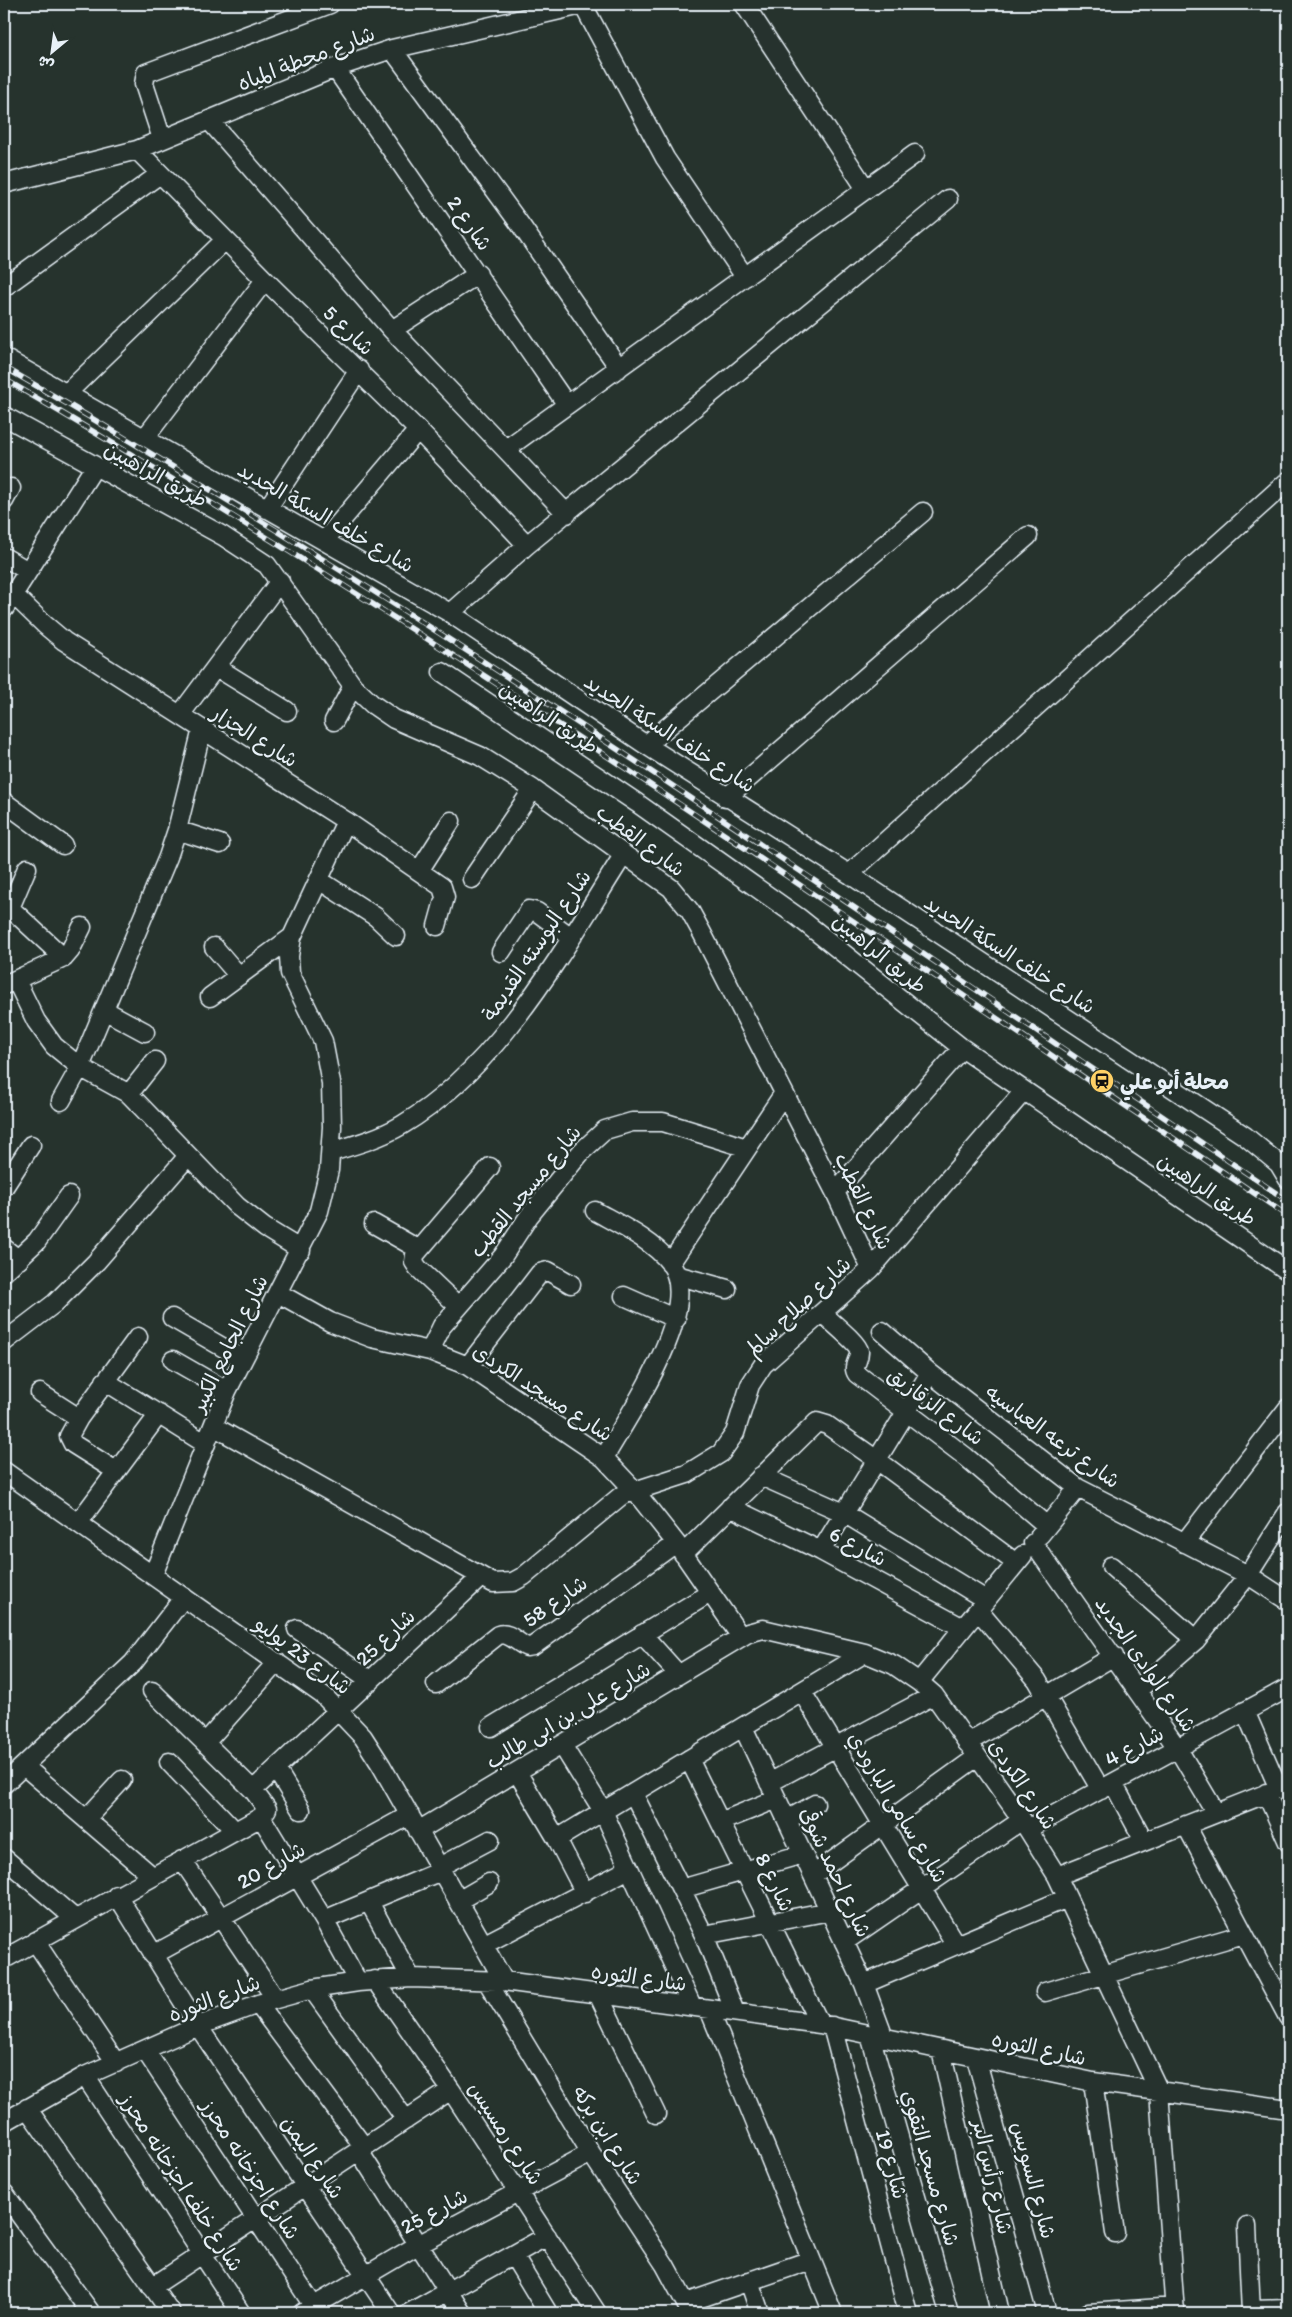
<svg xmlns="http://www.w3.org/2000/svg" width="1292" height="2317" viewBox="0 0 1292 2317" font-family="Itim,'Playpen Sans Arabic',sans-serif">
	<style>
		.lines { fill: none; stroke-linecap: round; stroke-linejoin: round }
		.minor-casing { stroke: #e8f1f8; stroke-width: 21 }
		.minor { stroke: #26332d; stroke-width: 18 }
		.rail-casing { stroke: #e8f1f8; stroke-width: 5.5 }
		.rail { stroke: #26332d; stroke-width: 4; stroke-dasharray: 11; stroke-linecap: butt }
		.labels { text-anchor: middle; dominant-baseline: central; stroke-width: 4.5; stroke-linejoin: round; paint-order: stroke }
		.street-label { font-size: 21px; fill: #e8f1f8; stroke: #26332d }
		.poi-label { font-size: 21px; font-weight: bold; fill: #e8f1f8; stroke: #26332d; text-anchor: start }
	</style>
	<rect width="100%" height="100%" fill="#26332d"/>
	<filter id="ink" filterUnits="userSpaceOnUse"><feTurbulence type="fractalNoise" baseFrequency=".02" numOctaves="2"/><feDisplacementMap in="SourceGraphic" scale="10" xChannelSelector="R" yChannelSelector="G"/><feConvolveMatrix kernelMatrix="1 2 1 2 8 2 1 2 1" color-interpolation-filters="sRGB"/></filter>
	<g filter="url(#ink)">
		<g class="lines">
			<!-- minor casing -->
			<g class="minor-casing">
				<path id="minor" d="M744 4 866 189
					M583 5 665 158 745 277
					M392 49 522 227 619 368
					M335 68 567 405
					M209 120 392 330 567 514
					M162 139 144 84 146 73 330 4
					M137 150 265 280 418 430 527 545
					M4 184 137 150 335 68 392 49 586 4
					M4 287 160 174
					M392 330 478 274
					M4 358 450 613 646 745 849 874 1245 1136 1279 1164 1288 1179
					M66 394 225 240
					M4 416 223 536 267 565 353 686 372 704 394 719 480 756 533 789 671 888 690 911 702 933 835 1192 871 1269
					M144 439 265 280
					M506 449 915 154
					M4 501 11 488
					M267 509 359 370
					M324 541 418 430
					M4 557 28 571
					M13 594 45 625 64 641 346 821 442 887 445 897 437 926
					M4 609 95 466
					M450 613 527 545 948 199
					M216 667 287 711
					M442 672 637 803 798 917 962 1048 1288 1271
					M180 715 280 581
					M334 721 353 686
					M646 745 923 512
					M726 798 1028 536
					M4 802 63 845
					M177 830 220 844
					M419 871 451 821
					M849 874 1288 481
					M472 879 533 789
					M319 880 376 917 396 936
					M4 905 10 908 64 958
					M10 908 27 868
					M214 947 239 976
					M501 952 529 910 537 912 571 937
					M16 980 36 1021 54 1046 80 1067 129 1094 237 1206 265 1228 301 1250
					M4 985 64 958 70 951 82 927
					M210 997 292 937
					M104 1010 145 1032
					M129 1094 155 1061
					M61 1101 80 1067 168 857 177 830 202 729
					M331 1152C355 1145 380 1138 402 1125 501 1066 564 948 624 854
					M4 1187 31 1145
					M835 1192 962 1048
					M595 1211C620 1225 652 1240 670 1263 704 1308 627 1417 604 1458
					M374 1224 418 1249
					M4 1248 19 1260
					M670 1264 784 1093
					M4 1272 37 1241 69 1196
					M676 1275 727 1289
					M278 1293 330 1322 372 1338 430 1351 468 1366 604 1458 634 1490 676 1543 741 1637
					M624 1296 676 1319
					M458 1306 418 1268 414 1262 415 1255 490 1167
					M822 1313C829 1320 858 1343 859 1351 860 1360 851 1366 857 1374L966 1457 1047 1526
					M172 1318 243 1359
					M882 1331 930 1373 1078 1488 1248 1575 1288 1601
					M4 1342 55 1303 96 1262 188 1156
					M430 1351 442 1326 503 1256 529 1216 582 1151 605 1130 632 1122H663L747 1148
					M173 1360 227 1391
					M468 1366 540 1273 548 1271 571 1284
					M105 1381 206 1444
					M40 1393 79 1418
					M213 1426 493 1583 513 1582 524 1576 622 1495 687 1474 721 1453 735 1433 750 1385 763 1365 871 1269 1024 1091
					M4 1471 324 1696 363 1737 381 1765 504 1981
					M116 1471 73 1444 69 1436 79 1418 138 1337
					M761 1476 844 1513 986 1600
					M730 1507 821 1551 963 1628
					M78 1523 159 1414
					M1040 1535 1078 1488
					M1033 1543 1178 1749 1216 1813
					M1184 1543 1288 1408
					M821 1551 930 1373
					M683 1554 817 1422 827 1425 877 1460 1016 1563
					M1111 1566 1196 1640
					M153 1575 227 1391 319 1211 329 1170 332 1127 331 1083 323 1041 290 973 289 956 292 937 346 821
					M978 1610 1037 1680 1101 1790
					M297 1629 371 1681
					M642 1634 678 1674
					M919 1682 1023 1555
					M436 1684 498 1635C509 1631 517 1643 527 1647L533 1646 676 1543
					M1138 1690 1196 1640 1248 1575 1288 1512
					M802 1692 956 1945
					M1245 1711 1279 1789
					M491 1727 710 1593
					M743 1727 864 1984 884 2038
					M205 1743 277 1662
					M967 1743 1114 1656
					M562 1745 603 1811 692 2006
					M689 1759 820 2024
					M169 1762 235 1831
					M24 1766 152 1876
					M276 1769 301 1810
					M517 1772 557 1839 585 1893
					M769 1783 934 1695
					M1113 1783 1144 1841
					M4 1784 133 1663 184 1597
					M253 1790 481 1577
					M633 1793 704 1935 735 2012
					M1266 1793 1288 1842
					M261 1817 324 1920 358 1982
					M86 1819 122 1780
					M787 1820 815 1804
					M720 1822 777 1799
					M1186 1825 1288 2017
					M1028 1829 1288 1688
					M418 1831 748 1633 763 1629 865 1653 894 1665 919 1682 934 1695 1022 1820 1057 1876 1159 2091 1175 2313
					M557 1839 865 1653
					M4 1858 74 1918
					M182 1860 275 1998
					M439 1867 490 1840
					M813 1875 977 1757
					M1057 1876 1288 1785
					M681 1889 803 1854
					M117 1895 198 2026 391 2313
					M458 1901 489 1883
					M369 1902 411 1978
					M324 1920 441 1871
					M704 1935 830 1911
					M35 1941 116 2063
					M844 1942 1022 1820
					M483 1945 629 1869
					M153 1955 410 1815
					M4 1959 261 1817 267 1809 253 1790 152 1691
					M375 1980 451 2090 597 2313
					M487 1981 591 2153 665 2265 691 2313
					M864 1984 1067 1898
					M312 1989 406 2120
					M1045 1992 1244 1934
					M598 1994 656 2114
					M258 2004 364 2147
					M709 2009 833 2313
					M832 2026 908 2313
					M870 2035 949 2313
					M145 2050 318 2313
					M941 2050 1000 2313
					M976 2058 1047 2313
					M85 2076 241 2313
					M1093 2082 1115 2233
					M27 2108 171 2313
					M4 2122 85 2076 198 2026 258 2004 312 1989 358 1982 411 1978 504 1981 820 2024 1093 2082 1288 2109
					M359 2151 462 2313
					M4 2193 91 2313
					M1247 2226 1251 2313
					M513 2255 548 2313
					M749 2281 760 2313
					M152 2287 451 2090
					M686 2303 811 2260
					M1251 2310 1288 2309
					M302 2313 418 2245 591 2153
					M409 2313 547 2236
					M1088 2313 1175 2307"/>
			</g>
			<!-- minor -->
			<use href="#minor" class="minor"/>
			<!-- rail casing -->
			<g class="rail-casing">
				<path id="rail" d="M4 367C446 622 865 916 1288 1201
					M4 379C446 636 865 930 1288 1216"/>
			</g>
			<!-- rail -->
			<use href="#rail" class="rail"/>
		</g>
	</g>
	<!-- icons -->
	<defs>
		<g id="station-disc" transform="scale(1.25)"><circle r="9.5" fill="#ffd166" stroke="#26332d"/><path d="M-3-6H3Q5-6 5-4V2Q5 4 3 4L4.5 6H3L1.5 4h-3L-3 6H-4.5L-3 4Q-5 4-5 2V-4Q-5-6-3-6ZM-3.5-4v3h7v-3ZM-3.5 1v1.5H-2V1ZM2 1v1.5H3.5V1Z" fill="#111"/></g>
	</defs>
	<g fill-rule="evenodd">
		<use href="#station-disc" x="1102" y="1081"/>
	</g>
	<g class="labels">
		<!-- street labels -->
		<g class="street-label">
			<text transform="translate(306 58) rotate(-21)">شارع محطة المياه</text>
			<text transform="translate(470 223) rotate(55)">شارع 2</text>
			<text transform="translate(349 330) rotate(44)">شارع 5</text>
			<text transform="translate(156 474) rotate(29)">طريق الراهبين</text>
			<text transform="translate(326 517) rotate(30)">شارع خلف السكة الحديد</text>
			<text transform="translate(549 717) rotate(34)">طريق الراهبين</text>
			<text transform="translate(670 733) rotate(33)">شارع خلف السكة الحديد</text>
			<text transform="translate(255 736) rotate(32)">شارع الجزار</text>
			<text transform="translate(641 840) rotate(37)">شارع القطب</text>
			<text transform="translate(536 945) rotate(-56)">شارع البوسته القديمة</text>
			<text transform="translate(880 953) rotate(39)">طريق الراهبين</text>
			<text transform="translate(1010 954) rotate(33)">شارع خلف السكة الحديد</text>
			<text transform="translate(1207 1189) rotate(34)">طريق الراهبين</text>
			<text transform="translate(525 1191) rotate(-51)">شارع مسجد القطب</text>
			<text transform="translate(864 1201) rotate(64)">شارع القطب</text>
			<text transform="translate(798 1306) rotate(-43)">شارع صلاح سالم</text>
			<text transform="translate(229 1343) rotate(-64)">شارع الجامع الكبير</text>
			<text transform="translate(543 1392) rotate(33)">شارع مسجد الكردى</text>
			<text transform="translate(936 1406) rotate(37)">شارع الزقازيق</text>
			<text transform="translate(1053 1436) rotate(36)">شارع ترعه العباسيه</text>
			<text transform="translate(858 1546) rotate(28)">شارع 6</text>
			<text transform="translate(555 1601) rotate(-35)">شارع 58</text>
			<text transform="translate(385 1637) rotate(-43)">شارع 25</text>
			<text transform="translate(303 1655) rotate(37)">شارع 23 يوليو</text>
			<text transform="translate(1146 1664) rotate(55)">شارع الوادى الجديد</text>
			<text transform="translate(568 1715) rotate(-31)">شارع على بن ابى طالب</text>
			<text transform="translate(1134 1746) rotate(-28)">شارع 4</text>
			<text transform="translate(1023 1784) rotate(56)">شارع الكردى</text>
			<text transform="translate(898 1807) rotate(59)">شارع سامى البارودي</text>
			<text transform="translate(271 1865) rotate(-29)">شارع 20</text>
			<text transform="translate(836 1872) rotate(65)">شارع احمد شوقى</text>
			<text transform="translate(775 1882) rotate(64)">شارع 8</text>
			<text transform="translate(639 1977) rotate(8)">شارع الثوره</text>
			<text transform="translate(214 1998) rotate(-21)">شارع الثوره</text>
			<text transform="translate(1039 2048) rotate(12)">شارع الثوره</text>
			<text transform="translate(506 2133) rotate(57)">شارع رمسيس</text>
			<text transform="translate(608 2135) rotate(58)">شارع ابن بركه</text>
			<text transform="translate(313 2157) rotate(56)">شارع اليمن</text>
			<text transform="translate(892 2164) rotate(75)">شارع 19</text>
			<text transform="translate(931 2168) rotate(74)">شارع مسجد التقوي</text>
			<text transform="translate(251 2169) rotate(57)">شارع اجزخانه محرز</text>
			<text transform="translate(993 2177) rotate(77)">شارع رأس البر</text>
			<text transform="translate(1034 2180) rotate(75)">شارع السويس</text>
			<text transform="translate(182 2182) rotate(57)">شارع خلف اجزخانه محرز</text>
			<text transform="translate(434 2211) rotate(-28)">شارع 25</text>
		</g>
		<!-- poi labels -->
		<g class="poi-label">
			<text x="1120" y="1081">محلة أبو علي</text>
		</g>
	</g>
	<!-- margin -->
	<rect width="1292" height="2317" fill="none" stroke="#26332d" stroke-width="20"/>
	<rect x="10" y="10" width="1272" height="2297" fill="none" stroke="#e8f1f8" stroke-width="2" filter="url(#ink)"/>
	<!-- north arrow -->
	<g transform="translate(52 52) rotate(209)" stroke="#26332d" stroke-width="4" paint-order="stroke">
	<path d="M0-4L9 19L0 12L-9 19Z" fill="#e8f1f8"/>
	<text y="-8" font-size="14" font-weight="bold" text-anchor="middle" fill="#e8f1f8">ش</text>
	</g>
</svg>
